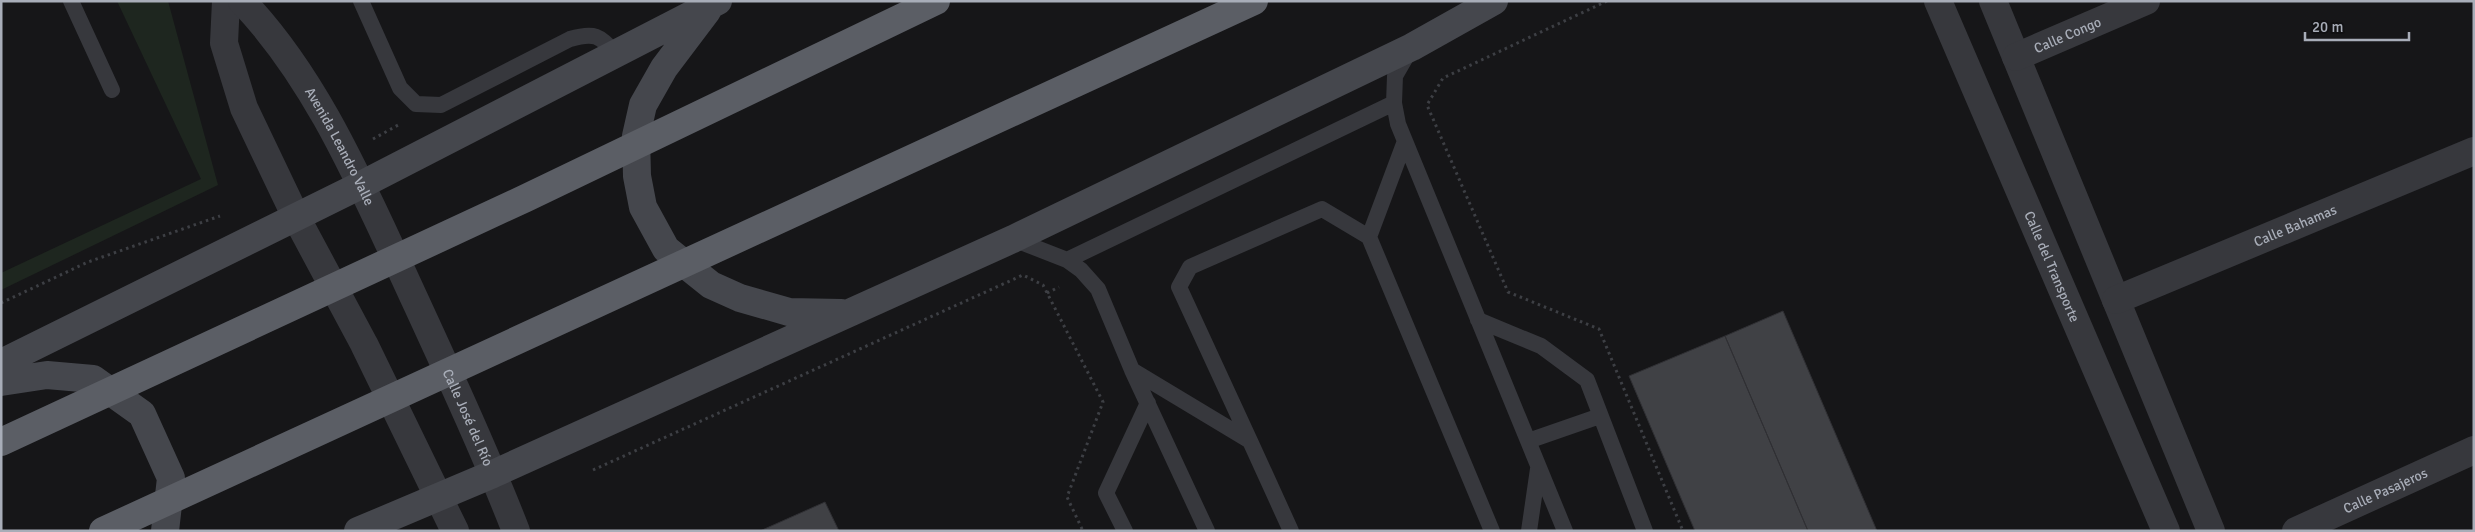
<svg xmlns="http://www.w3.org/2000/svg" width="2475" height="532" viewBox="0 0 2475 532" font-family="Signika,sans-serif">
	<style>
		.green { fill: #1e261f }
		.building { fill: #404145; stroke: #303034 }
		.lines { fill: none; stroke-linecap: round; stroke-linejoin: round }
		.path { stroke: #3d3f44; stroke-width: 3; stroke-dasharray: 2.5 4; stroke-linecap: butt }
		.service { stroke: #37383d; stroke-width: 16 }
		.minor { stroke: #37383d; stroke-width: 28 }
		.tertiary { stroke: #37383d; stroke-width: 28 }
		.secondary { stroke: #45474d; stroke-width: 28 }
		.trunk { stroke: #5b5e65; stroke-width: 28 }
		.labels { text-anchor: middle; dominant-baseline: central; stroke-width: 5; stroke-linejoin: round; paint-order: stroke }
		.street-label { font-size: 14px; fill: #a8adb8; stroke: #111113 }
	</style>
	<rect width="100%" height="100%" fill="#161618"/>
	<!-- green -->
	<path class="green" d="M117 1H168L218 185 1 290V273L201 179Z"/>
	<!-- building -->
	<path class="building" d="M1783 311 1877 531H1808L1725 336Z
		M1725 336 1808 531H1695L1629 376Z
		M825 502 839 531H760Z"/>
	<g class="lines">
		<!-- path -->
		<path class="path" d="M1607 1 1443 78 1427 105 1508 292 1599 329 1683 531
			M373 139 400 124
			M1047 293 1059 287
			M1 303 88 262 220 216
			M593 470 1023 275 1043 285 1103 402 1067 497 1083 531"/>
		<!-- service -->
		<path class="service" d="M71 1 112 90
			M361 1 400 88 416 104 441 105 570 39C594 32 600 35 616 54
			M1410 50 1395 76 1394 103 1398 124 1565 531
			M1405 141 1369 237 1492 531
			M1013 239 1067 260 1081 270 1098 289 1132 370 1207 531
			M1067 260 1394 103
			M1478 320 1541 346 1587 380 1645 531
			M1132 370 1250 441 1291 531
			M1250 441 1179 287 1190 267 1322 209 1369 237
			M1528 441 1600 416
			M1125 531 1106 493 1148 403
			M1529 531 1538 469"/>
		<!-- minor -->
		<g class="minor">
			<path id="s1" d="M1938 1 2166 531"/>
			<path d="M1993 1 2211 531"/>
			<path id="s2" d="M2016 57 2146 1"/>
			<path id="s3" d="M2116 300 2474 151"/>
			<path id="s4" d="M2296 531 2474 450"/>
		</g>
		<!-- tertiary -->
		<g class="tertiary">
			<path d="M226 1 224 43 244 108 296 217 364 344 455 531"/>
			<path id="s5" d="M242 1C315 77 359 180 403 274 442 359 482 444 516 531"/>
		</g>
		<!-- secondary -->
		<path class="secondary" d="M707 11 664 68 643 105 636 136 637 176 643 207 666 249 711 285 740 298 789 312 841 313
			M1 363 361 185 718 1
			M1 382 47 375 93 379 142 414 171 478 165 531
			M358 531 493 474 1013 239 1412 47 1494 1"/>
		<!-- trunk -->
		<path class="trunk" d="M1 442 526 198 936 1
			M103 531 1254 1"/>
	</g>
	<g class="labels">
		<!-- street labels -->
		<g class="street-label">
			<text stroke="none"><textPath href="#s2" startOffset="56">Calle Congo</textPath></text>
			<text stroke="none"><textPath href="#s5" startOffset="176">Avenida Leandro Valle</textPath></text>
			<text stroke="none"><textPath href="#s3" startOffset="194">Calle Bahamas</textPath></text>
			<text stroke="none"><textPath href="#s1" startOffset="289">Calle del Transporte</textPath></text>
			<text stroke="none"><textPath href="#s5" startOffset="476">Calle José del Río</textPath></text>
			<text stroke="none"><textPath href="#s4" startOffset="98">Calle Pasajeros</textPath></text>
		</g>
	</g>
	<!-- border -->
	<rect width="2475" height="532" fill="none" stroke="#a8adb8" stroke-width="5"/>
	<!-- scale -->
	<path d="M2305 32v8h104v-8" fill="none" stroke="#a8adb8" stroke-width="2.5"/>
	<text x="2312" y="32" font-size="15" fill="#a8adb8" stroke="#111113" stroke-width="4" paint-order="stroke">20 m</text>
</svg>
